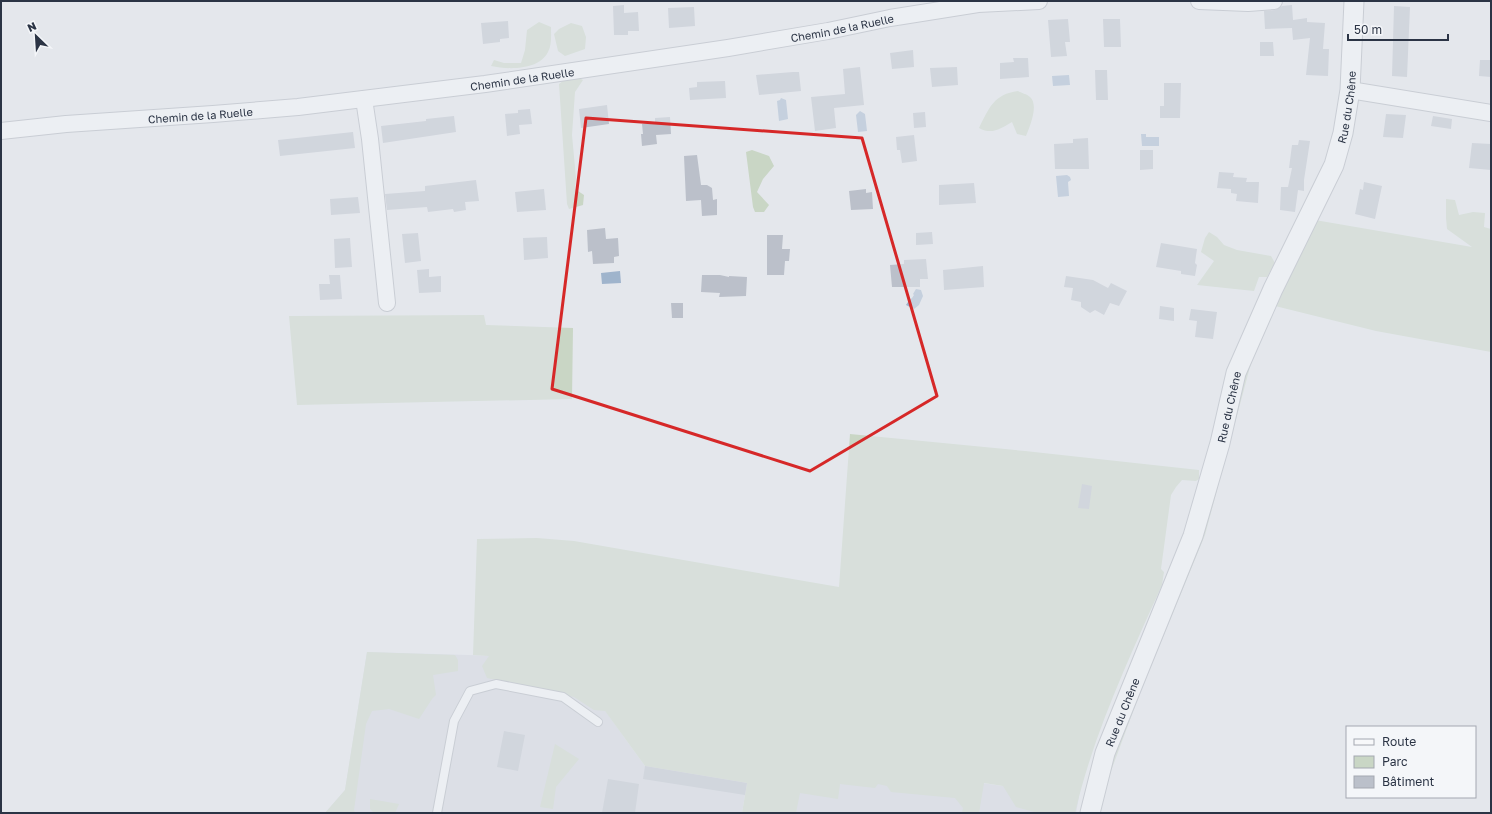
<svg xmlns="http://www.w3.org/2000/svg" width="1492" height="814" viewBox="0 0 1492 814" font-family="'Golos Text',sans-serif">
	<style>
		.built { fill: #d2d6de }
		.green { fill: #c9d6c5 }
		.water { fill: #9fb4cc }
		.building { fill: #bbc0ca }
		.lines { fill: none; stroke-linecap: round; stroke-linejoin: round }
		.service-casing { stroke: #a9aeb7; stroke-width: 10 }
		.minor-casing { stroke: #a9aeb7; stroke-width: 18 }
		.tertiary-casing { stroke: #a9aeb7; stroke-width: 21 }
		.service { stroke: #f7f8fa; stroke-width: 8 }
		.minor { stroke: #f7f8fa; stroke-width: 16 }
		.tertiary { stroke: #f7f8fa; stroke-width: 19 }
		.marked { fill: none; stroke: #d62828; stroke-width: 3; stroke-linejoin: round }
		.labels { text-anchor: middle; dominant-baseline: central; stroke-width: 4; stroke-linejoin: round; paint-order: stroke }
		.street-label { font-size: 11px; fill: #2b3445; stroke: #f4f6f9 }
	</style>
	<rect width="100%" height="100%" fill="#e4e7ec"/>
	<!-- built -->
	<path class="built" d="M367 652 567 658 645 766 747 783 742 813H325L345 790Z
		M789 755 1079 797 1076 813H779Z"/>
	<!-- green -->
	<path class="green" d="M539 22 551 27C551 34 552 45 548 52 539 70 509 70 491 66L494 60 504 63H521L525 50 527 30Z
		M571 23 582 26 586 37 585 49 565 56 558 51 554 34 559 29Z
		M577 77 583 80 575 92 572 135 576 178 575 189 584 195 583 205 569 209 567 204 559 84 565 79Z
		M1018 91C1021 93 1027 94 1030 97 1039 105 1030 126 1026 136L1017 134 1012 122C1000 129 992 135 979 128 989 108 994 94 1018 91Z
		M752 150 769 156 774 166 763 179 757 192 769 205 764 212H755L753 207 746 152Z
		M1446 199 1455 200 1459 215 1473 212 1485 213 1484 227 1491 229V352L1376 331 1271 305 1250 367 1205 535 1140 693 1111 771 1100 813H1094L1109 755 1190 560 1210 497 1244 368 1271 305 1315 220 1472 247 1447 229 1446 218Z
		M1209 232 1217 237 1224 245 1237 250 1271 256 1275 263 1267 277H1259L1254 291 1197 285 1214 261 1201 252 1205 238Z
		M484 315 486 325 573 328 572 399 297 405 289 316Z
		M850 434 1025 451 1199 470V479L1196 481 1182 480 1176 487 1171 495 1161 569 1164 572 1162 585C1129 658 1093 735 1075 813H1038L1016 807 1003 786 984 783 979 813H962L963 808 955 798 891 792 887 786 878 784 875 788 840 784 838 799 800 793 796 813H742L747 783 645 766 605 711 594 710 574 697 487 678 482 666 489 656 473 655 477 539 537 538 574 541 839 587Z
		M367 652 455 655 458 660V671L433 675 436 695 432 699 419 719 389 709 372 711 366 724 354 810 355 813H325L345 790Z
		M555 744 579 759 556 787 553 809 540 807Z
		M370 799 399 804 395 813H374L370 809Z"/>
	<!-- water -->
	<path class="water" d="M1069 75 1070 85 1053 86 1052 76Z
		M781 98 786 100 788 119 779 121 777 101 780 100Z
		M860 111 865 114 867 131 858 132 856 115Z
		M1141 134H1146V137H1159V146H1142Z
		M1067 175 1070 177 1071 180 1068 182 1069 196 1058 197 1056 176Z
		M620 271 621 283 602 284 601 273Z
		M916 289 921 290 923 296 919 305 914 309 906 305C908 301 912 299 914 295L913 294Z"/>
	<!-- building -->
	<path class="building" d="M624 5V13L638 12 639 31H628V35H614L613 6Z
		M1292 5 1293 20 1307 18V22L1325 23 1323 49H1329L1328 76 1306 75 1310 38 1293 40 1292 28 1265 29 1264 11 1275 10 1282 6Z
		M1394 6 1410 7 1407 77 1392 76Z
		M694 7 695 26 669 28 668 8Z
		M1068 19 1070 42H1065L1067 56 1051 57 1048 20Z
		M1103 19H1120L1121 47H1104Z
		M508 21 509 38 500 39V42L483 44 481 23Z
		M1260 42H1273L1274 56H1260Z
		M913 50 914 67 892 69 890 53Z
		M1013 58H1028L1029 77 1000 79V63L1014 62Z
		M1480 60H1491V77L1479 76Z
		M860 67 864 105 834 108 836 128 815 131 811 97 845 94 843 69Z
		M957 67 958 85 932 87 930 68Z
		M1095 70H1107L1108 100H1096Z
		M793 72H799L801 91 759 95 756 75Z
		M725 81 726 98 690 100 689 88 697 87V82Z
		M1164 83H1181L1180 118H1160V106H1164Z
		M607 105 609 124 581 128 579 109Z
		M530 109 532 124 519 125 520 134 507 136 505 114 518 113V110Z
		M925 112 926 127 914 128 913 113Z
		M1386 114 1406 115 1403 138 1383 137Z
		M454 116 456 132 383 143 381 126 426 121V119Z
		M1433 116 1452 119 1451 129 1431 126Z
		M670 117 671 134 656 135 657 144 642 146 641 134H643L642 124 655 123V118Z
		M353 132 355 148 280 156 278 140Z
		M914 135 917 161 902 163 900 150H897L896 137Z
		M1088 138 1089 169H1055L1054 144 1073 143V139Z
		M1299 140 1310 141 1304 180V191L1298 190 1295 212 1280 210 1281 187H1288L1292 168H1289L1292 145H1298Z
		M1472 143 1491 144V170L1469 168Z
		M1140 150H1153V169L1140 170Z
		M697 155 701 185H707L712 188 713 200 717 199V215L702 216 701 200 686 201 684 156Z
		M1219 172 1234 173 1233 177 1247 178 1246 182H1259L1258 203 1236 201 1237 194 1231 193V189L1217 188Z
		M476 180 479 201 465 202 466 210 454 212 453 209 428 212 427 207 387 210 385 194 425 191V186Z
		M1364 182 1382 186 1375 219 1355 214 1360 189 1363 190Z
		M974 183 976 203 939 205V185Z
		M544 189 546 210 517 212 515 192Z
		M866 189V193L872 192 873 209 851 210 849 191Z
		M358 197 360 213 331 215 330 199Z
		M605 228 606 239 618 238 619 256 614 257V263L593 264 592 251 588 252 587 230Z
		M932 232 933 244 916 245V233Z
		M418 233 421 261 405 263 402 234Z
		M767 235H783L782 249H790L789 261H785L784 275H767Z
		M547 237 548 258 524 260 523 238Z
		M350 238 352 267 335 268 334 239Z
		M1161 243 1197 249 1195 263 1197 265 1195 276 1181 274V271L1156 267Z
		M926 259 928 279H920V287H892L890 265 904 264V260Z
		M983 266 984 287 944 290 943 270Z
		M429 269V277L441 276V292L419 293 417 270Z
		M329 275H340L342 299 320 300 319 284H330Z
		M702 275H720L729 277V276L747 277 746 296 719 297 720 293 701 292Z
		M1066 276 1093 280 1108 288 1111 283 1127 291 1119 306 1110 303 1104 315 1095 310 1090 313 1081 307V302L1071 300 1073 288 1064 287Z
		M671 303H683V318H672Z
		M1160 306 1174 308V321L1159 319Z
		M1191 309 1217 312 1213 339 1195 337 1197 321 1189 320Z
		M1082 484 1092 486 1089 509 1078 508Z
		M504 731 525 735 518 771 497 767Z
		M645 766 747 783 745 795 643 779Z
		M608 779 639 784 635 813H602Z"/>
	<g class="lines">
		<!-- service casing -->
		<g class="service-casing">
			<path id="service" d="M437 813 454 721 470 691 496 684 563 697 598 722"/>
		</g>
		<!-- minor casing -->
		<g class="minor-casing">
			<g id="minor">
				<path d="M1199 1 1248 3 1274 1"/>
				<path d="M1350 90 1491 113"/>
				<path d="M364 99 370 139 387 303"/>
				<path id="s1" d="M1 131 66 124 213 114 298 107 485 84 728 48 828 31 890 18 978 4 1039 1"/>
			</g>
		</g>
		<!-- tertiary casing -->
		<g class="tertiary-casing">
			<g id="tertiary">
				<path id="s2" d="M1090 813 1105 753 1193 536 1220 443 1236 373 1273 289 1334 165 1343 133 1350 90 1354 1"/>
			</g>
		</g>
		<!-- service -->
		<use href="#service" class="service"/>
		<!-- minor -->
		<use href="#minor" class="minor"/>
		<!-- tertiary -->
		<use href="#tertiary" class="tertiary"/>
	</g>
	<!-- marked area -->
	<path d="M0 0H1492V814H0ZM586 118 862 138 937 396 810 471 552 389Z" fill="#e4e7ec" fill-opacity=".55" fill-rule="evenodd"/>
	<path class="marked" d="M586 118 862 138 937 396 810 471 552 389Z"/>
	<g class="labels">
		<!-- street labels -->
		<g class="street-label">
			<text stroke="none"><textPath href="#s1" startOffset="848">Chemin de la Ruelle</textPath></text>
			<text stroke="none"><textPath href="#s1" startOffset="524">Chemin de la Ruelle</textPath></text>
			<text stroke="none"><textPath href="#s2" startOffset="754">Rue du Chêne</textPath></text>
			<text stroke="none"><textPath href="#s1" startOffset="200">Chemin de la Ruelle</textPath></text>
			<text stroke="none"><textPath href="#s2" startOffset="430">Rue du Chêne</textPath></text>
			<text stroke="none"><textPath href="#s2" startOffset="106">Rue du Chêne</textPath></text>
		</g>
	</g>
	<!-- border -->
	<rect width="1492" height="814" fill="none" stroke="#2b3445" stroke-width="4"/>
	<!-- legend -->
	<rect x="1346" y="726" width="130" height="72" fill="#f4f6f9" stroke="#a4a8b1"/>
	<rect x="1354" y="739" width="20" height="6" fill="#f7f8fa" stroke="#a4a8b1"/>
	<text x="1382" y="746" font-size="12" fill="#2b3445">Route</text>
	<rect x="1354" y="756" width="20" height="12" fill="#c9d6c5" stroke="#a4a8b1"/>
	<text x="1382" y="766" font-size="12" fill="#2b3445">Parc</text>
	<rect x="1354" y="776" width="20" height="12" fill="#bbc0ca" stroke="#a4a8b1"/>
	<text x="1382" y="786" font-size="12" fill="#2b3445">Bâtiment</text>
	<!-- north arrow -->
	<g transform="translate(36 36) rotate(335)" stroke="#f4f6f9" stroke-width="3" paint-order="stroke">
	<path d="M0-3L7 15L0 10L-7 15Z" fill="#2b3445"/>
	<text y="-6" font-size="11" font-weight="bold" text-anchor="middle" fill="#2b3445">N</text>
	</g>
	<!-- scale -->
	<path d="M1348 34v6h100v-6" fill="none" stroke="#2b3445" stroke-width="2"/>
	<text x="1354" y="34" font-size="12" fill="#2b3445" stroke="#f4f6f9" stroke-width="3" paint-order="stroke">50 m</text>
</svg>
